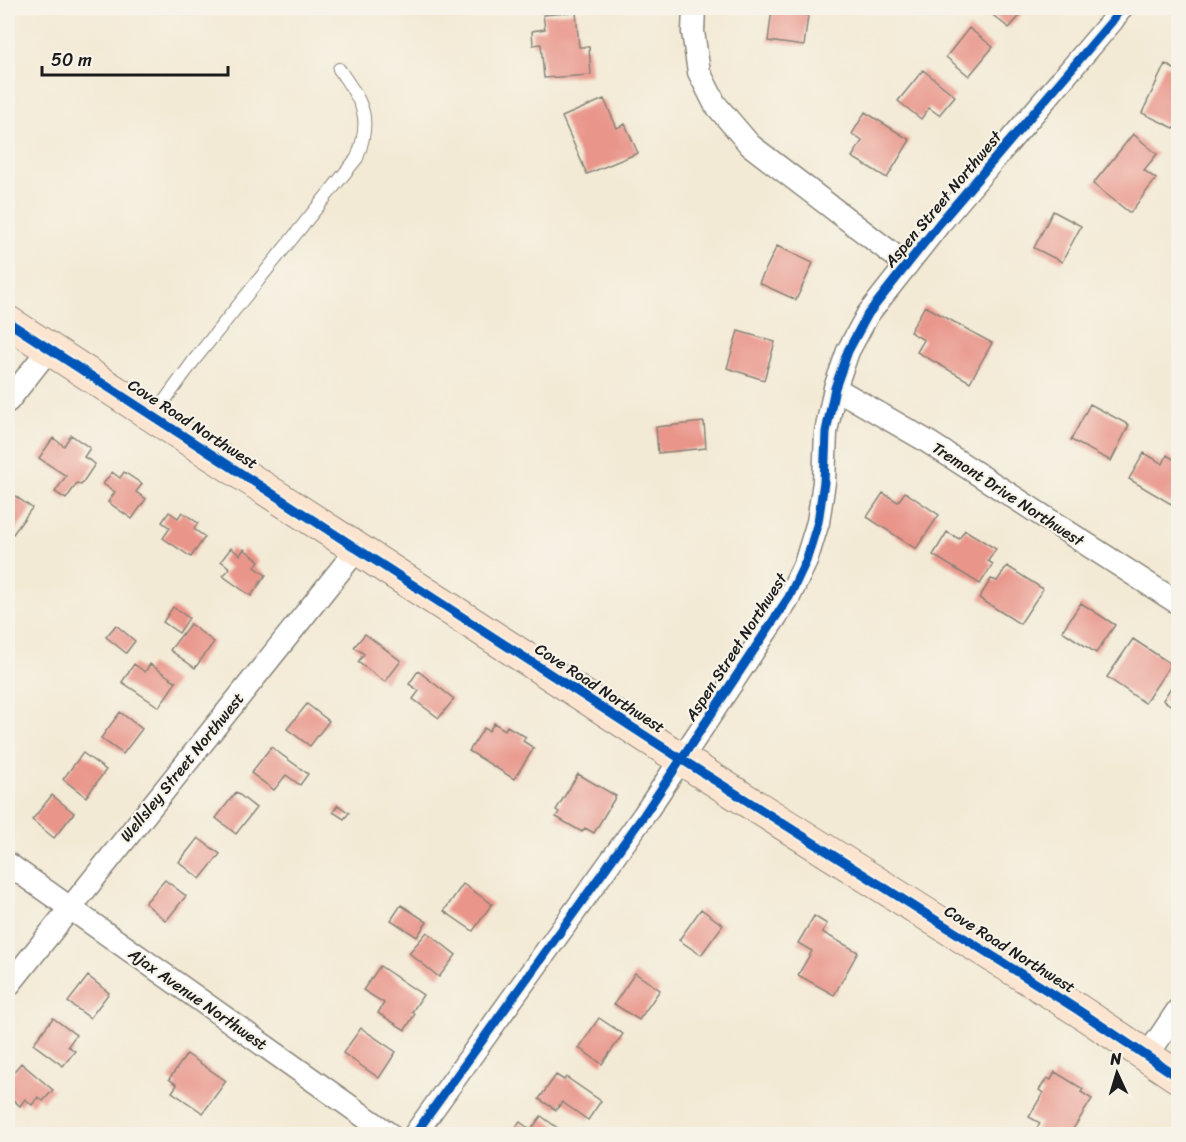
<svg xmlns="http://www.w3.org/2000/svg" width="1186" height="1142" viewBox="0 0 1186 1142" font-family="Sriracha,sans-serif">
	<style>
		.building { fill: #e9958a }
		.lines { fill: none; stroke-linecap: round; stroke-linejoin: round }
		.lane-casing { stroke: #888378; stroke-width: 14 }
		.street-casing { stroke: #888378; stroke-width: 25 }
		.secondary-casing { stroke: #888378; stroke-width: 34 }
		.lane { stroke: #fff; stroke-width: 12 }
		.street { stroke: #fff; stroke-width: 22 }
		.secondary { stroke: #fce5d0; stroke-width: 32 }
		.cycleway-casing { stroke: #f7f3e8; stroke-width: 13 }
		.cycleway { stroke: #0057b8; stroke-width: 9 }
		.labels { text-anchor: middle; dominant-baseline: central; stroke-width: 4.5; stroke-linejoin: round; paint-order: stroke }
		.street-label { font-size: 16px; fill: #1c1c1c; stroke: #f7f3e8 }
	</style>
	<rect width="100%" height="100%" fill="#f7f3e8"/>
	<filter id="ink" filterUnits="userSpaceOnUse"><feTurbulence type="fractalNoise" baseFrequency=".0167" numOctaves="2"/><feDisplacementMap in="SourceGraphic" scale="12" xChannelSelector="R" yChannelSelector="G"/><feConvolveMatrix kernelMatrix="1 2 1 2 8 2 1 2 1" color-interpolation-filters="sRGB"/></filter>
	<filter id="wash" filterUnits="userSpaceOnUse"><feTurbulence type="fractalNoise" baseFrequency=".008" numOctaves="4" result="noise"/><feDisplacementMap in="SourceGraphic" scale="24" xChannelSelector="R" yChannelSelector="G"/><feGaussianBlur stdDeviation="1.35" result="paint"/><feColorMatrix in="noise" values="0 0 0 0 0 0 0 0 0 0 0 0 0 0 0 0 0 1.4 0 .05"/><feComposite in="paint" operator="in"/></filter>
	<g filter="url(#wash)">
		<rect width="100%" height="100%" fill="#f3ead5"/>
		<g id="blocks">
			<!-- building -->
			<path class="building" d="M779 8H809L804 46 768 41 772 9H779Z
				M984 8H1027L1009 28Z
				M576 12 579 47H589L591 75 544 78 541 44 533 45 532 31 545 29 543 15Z
				M969 28 993 47 969 76 946 57Z
				M1165 64 1178 71V130L1142 113Z
				M923 70 955 96 939 115 929 108 921 119 898 101Z
				M604 99 617 128 625 124 638 153 587 174 562 117Z
				M865 112 910 140 887 178 852 157 862 141 852 134Z
				M1133 134 1157 154 1144 170 1156 179 1130 213 1093 184Z
				M1053 211 1081 226 1062 262 1034 248Z
				M777 246 813 263 796 300 759 283Z
				M925 306 992 343 970 382 917 352 924 340 910 332Z
				M738 331 775 342 764 380 727 368Z
				M1090 404 1129 425 1111 461 1071 440Z
				M704 422 706 448 658 453 656 427Z
				M71 435 90 448 84 457 95 464 81 485 77 483 66 499 55 492 66 476 39 458 53 438 64 446Z
				M1144 453 1163 464 1167 455 1178 462V490L1171 504 1129 479Z
				M112 472 120 478 124 472 142 484 136 492 146 499 132 519 108 502 115 492 103 484Z
				M8 491 32 508 13 534 8 531Z
				M905 492 939 515 916 549 867 517 883 493 898 502Z
				M169 512 178 518 182 512 198 523 194 529 205 537 191 557 163 538 170 528 162 522Z
				M965 530 996 549 988 561 993 564 980 584 933 555 947 532 959 539Z
				M231 548 240 555 244 549 259 561 255 567 266 575 251 596 223 576 230 568 221 561Z
				M1007 566 1043 589 1020 624 979 598 991 579 997 581Z
				M1081 603 1115 625 1096 653 1062 631Z
				M173 607 189 618 179 633 163 622Z
				M190 624 214 642 195 668 170 650Z
				M116 625 135 641 126 653 106 637Z
				M365 634 401 661 385 682 358 662 364 654 354 647Z
				M1133 639 1171 664 1145 703 1107 677Z
				M134 664 145 672 150 664 176 682 159 707 122 682Z
				M418 671 454 699 439 718 413 699 419 691 409 684Z
				M1178 676V710L1163 700Z
				M307 704 329 721 310 746 287 729Z
				M120 712 142 729 123 754 101 738Z
				M494 723 505 730 507 726 526 737 523 741 534 748 514 779 469 751 484 728 489 731Z
				M271 747 308 774 300 785 286 775 274 790 251 773Z
				M83 753 106 770 86 797 63 779Z
				M578 774 616 796 594 833 585 828 582 832 556 817 559 812 556 810Z
				M236 792 256 808 236 834 216 818Z
				M52 795 74 813 54 838 32 820Z
				M338 805 349 813 344 819 333 812Z
				M198 838 220 854 200 879 179 862Z
				M165 880 186 896 166 921 145 903Z
				M463 884 492 904 473 931 444 911Z
				M401 905 427 922 417 937 391 920Z
				M701 909 723 925 701 955 679 940Z
				M814 916 827 924 822 932 858 952 834 995 798 975 812 951 798 943Z
				M427 932 456 955 439 977 409 953Z
				M380 966 423 995 412 1012 415 1014 405 1030 378 1013 384 1003 363 990Z
				M635 973 660 990 639 1020 614 1004Z
				M88 976 109 993 90 1018 68 1002Z
				M53 1018 76 1035 68 1046 75 1051 63 1066 33 1044Z
				M599 1018 623 1034 602 1064 579 1048Z
				M361 1028 396 1052 379 1078 343 1053Z
				M187 1054 226 1081 203 1113 172 1092 177 1085 169 1079Z
				M21 1063 53 1090 43 1101 38 1097 32 1105 25 1099 20 1106 8 1095V1079Z
				M1055 1072 1083 1089 1081 1092 1092 1099 1070 1134H1033L1040 1123 1029 1117 1043 1093 1039 1090 1047 1078 1051 1080Z
				M556 1075 564 1080 566 1077 601 1101 588 1120 562 1102 556 1110 539 1099Z
				M541 1116 566 1134H510L520 1122 531 1130Z"/>
		</g>
	</g>
	<g filter="url(#ink)">
		<use href="#blocks" fill-opacity="0" stroke="#888378" stroke-width="1.5"/>
		<g class="lines">
			<!-- lane casing -->
			<g class="lane-casing">
				<path id="lane" d="M154 415 195 359 357 158C373 116 362 103 339 69"/>
			</g>
			<!-- street casing -->
			<g class="street-casing">
				<path id="street" d="M694 8 693 32 699 72 715 104 750 145 907 265
					M835 388 925 440 1178 603
					M8 401 49 349
					M8 864 389 1134
					M8 986 358 548
					M1147 1056 1178 1010
					M415 1134 644 815 789 597 806 561 818 522 824 482 826 432 835 388 848 351 868 314 939 224 1112 21 1121 8"/>
			</g>
			<!-- secondary casing -->
			<g class="secondary-casing">
				<path id="secondary" d="M8 322 681 759 1078 1010 1178 1077"/>
			</g>
			<!-- lane -->
			<use href="#lane" class="lane"/>
			<!-- street -->
			<use href="#street" class="street"/>
			<!-- secondary -->
			<use href="#secondary" class="secondary"/>
			<!-- cycleway casing -->
			<g class="cycleway-casing">
				<path id="cycleway" d="M8 322 681 759 1078 1010 1178 1077
					M415 1134 644 815 789 597 806 561 818 522 824 482 826 432 835 388 848 351 868 314 939 224 1112 21 1121 8"/>
			</g>
			<!-- cycleway -->
			<use href="#cycleway" class="cycleway"/>
		</g>
	</g>
	<g class="labels">
		<!-- street labels -->
		<g class="street-label">
			<text transform="translate(943 199) rotate(-50)">Aspen Street Northwest</text>
			<text transform="translate(193 424) rotate(33)">Cove Road Northwest</text>
			<text transform="translate(1008 494) rotate(33)">Tremont Drive Northwest</text>
			<text transform="translate(736 647) rotate(-57)">Aspen Street Northwest</text>
			<text transform="translate(600 688) rotate(33)">Cove Road Northwest</text>
			<text transform="translate(182 767) rotate(-51)">Wellsley Street Northwest</text>
			<text transform="translate(1010 949) rotate(32)">Cove Road Northwest</text>
			<text transform="translate(198 999) rotate(35)">Ajax Avenue Northwest</text>
		</g>
	</g>
	<!-- margin -->
	<rect width="1186" height="1142" fill="none" stroke="#f7f3e8" stroke-width="30"/>
	<!-- north arrow -->
	<g transform="translate(1117 1073) rotate(356)" stroke="#f7f3e8" stroke-width="4.5" paint-order="stroke">
	<path d="M0-4.5L10 22L0 15L-10 22Z" fill="#1c1c1c"/>
	<text y="-9" font-size="16" font-weight="bold" text-anchor="middle" fill="#1c1c1c">N</text>
	</g>
	<!-- scale -->
	<path d="M42 66v9h186v-9" fill="none" stroke="#1c1c1c" stroke-width="3"/>
	<text x="51" y="66" font-size="18" fill="#1c1c1c" stroke="#f7f3e8" stroke-width="4.5" paint-order="stroke">50 m</text>
</svg>
